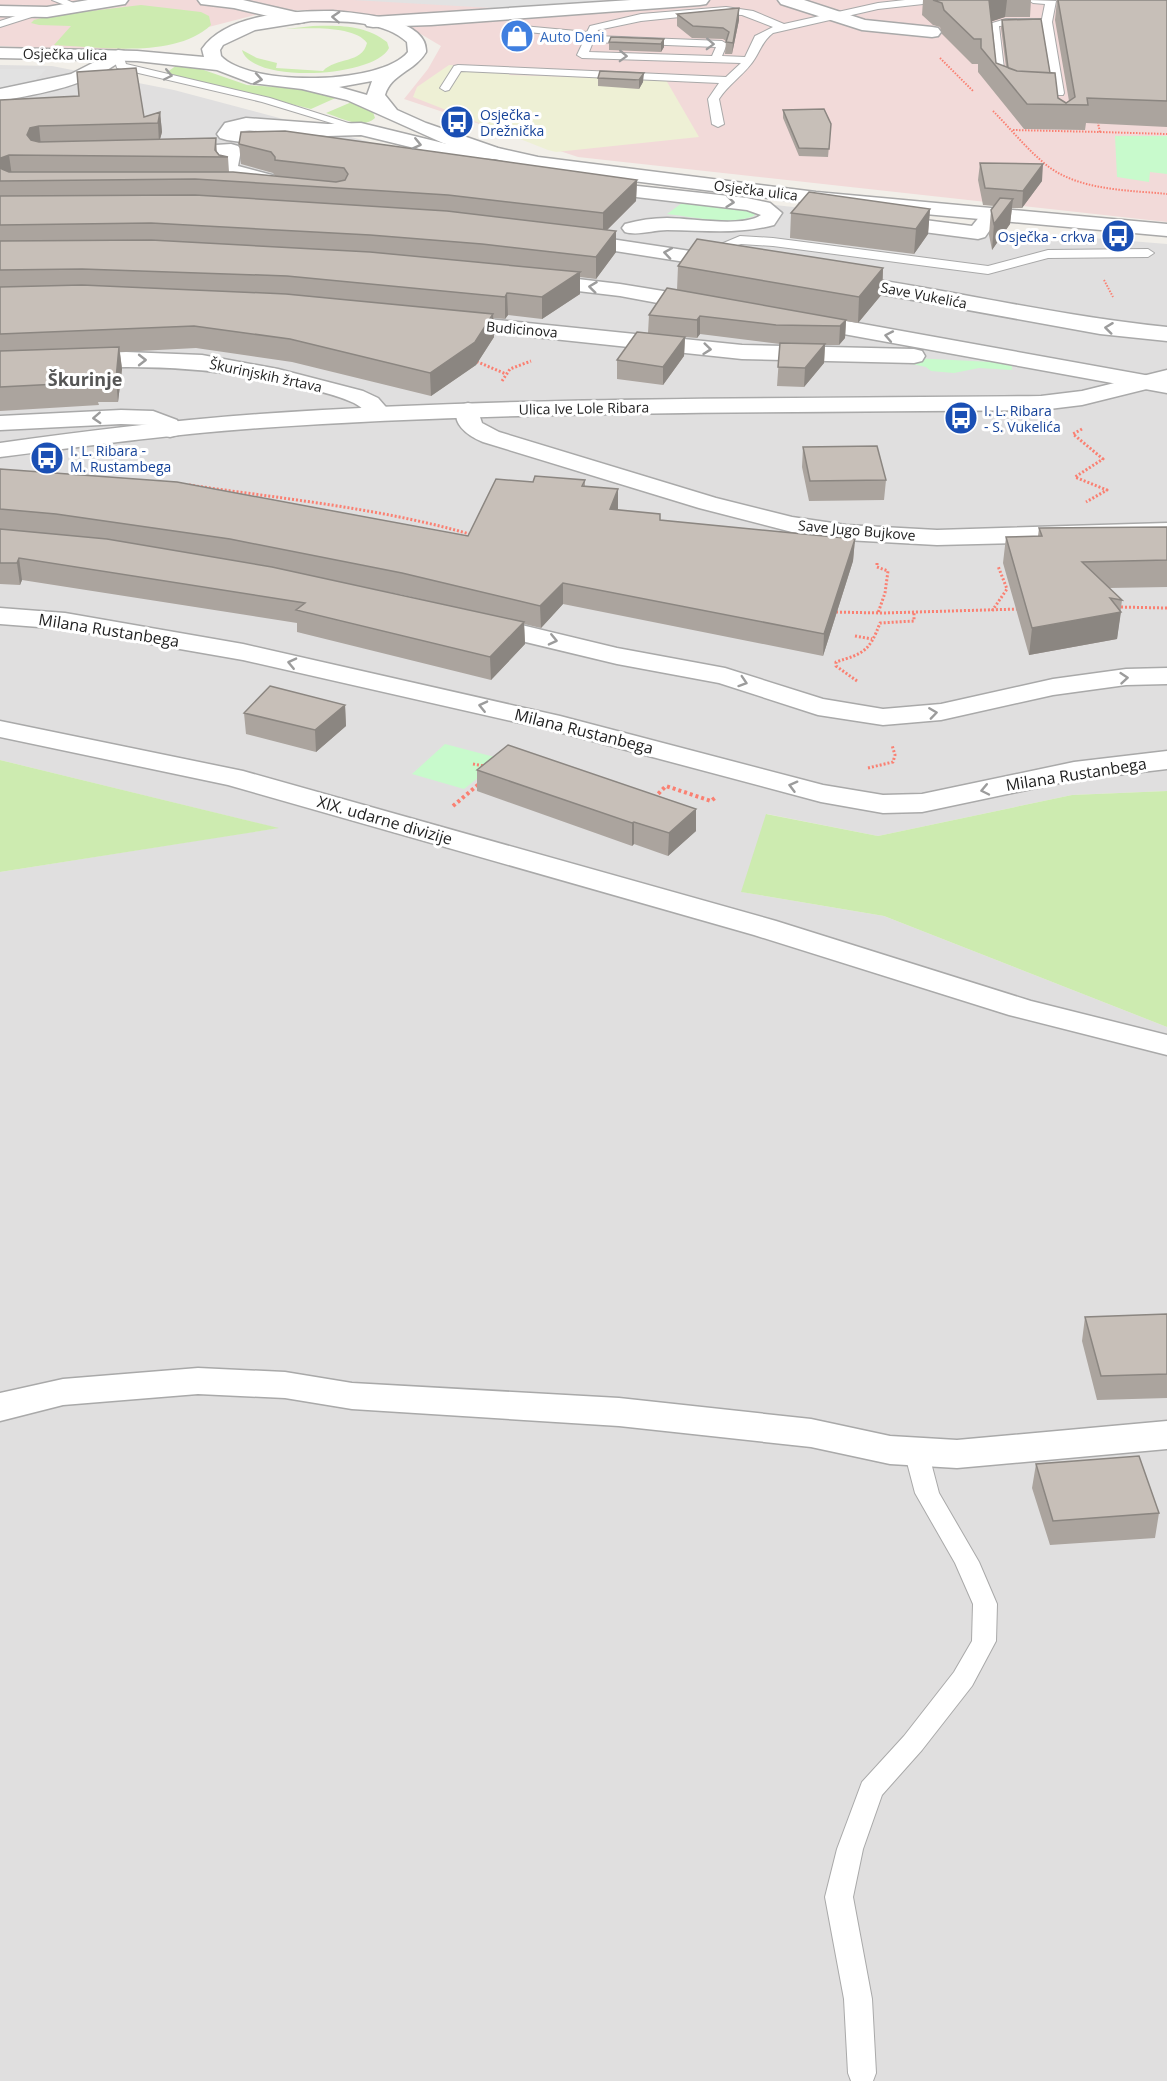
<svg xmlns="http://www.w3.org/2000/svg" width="1167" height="2081" viewBox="0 0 1167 2081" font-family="'Open Sans',sans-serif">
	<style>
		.residential { fill: #e0dfdf }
		.commercial { fill: #f2dad9 }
		.farmland { fill: #eef0d5 }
		.grass { fill: #cdebb0 }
		.park { fill: #c8facc }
		.parking { fill: #e2e2e2 }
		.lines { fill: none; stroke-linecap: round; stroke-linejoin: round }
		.service-casing { stroke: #a9a9a9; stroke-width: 2 }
		.minor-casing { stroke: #a9a9a9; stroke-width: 3 }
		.tertiary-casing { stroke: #a9a9a9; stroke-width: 3 }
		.path-far2 { stroke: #fa8072; stroke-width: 2; stroke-dasharray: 1.5 1.5; stroke-linecap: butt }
		.path-far1 { stroke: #fa8072; stroke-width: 3; stroke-dasharray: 2 2; stroke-linecap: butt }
		.path { stroke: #fa8072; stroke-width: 4; stroke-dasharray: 3 3; stroke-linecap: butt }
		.service { fill: #fff; fill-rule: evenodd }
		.minor { fill: #fff; fill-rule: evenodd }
		.tertiary { fill: #fff; fill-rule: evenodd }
		.wall { fill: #aba49e; fill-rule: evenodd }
		.shaded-wall { fill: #8b8681 }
		.building { fill: #c7bfb8; stroke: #8b8681; stroke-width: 1.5 }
		.oneway { stroke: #9c9c9c }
		.labels { text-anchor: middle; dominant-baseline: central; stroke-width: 6; stroke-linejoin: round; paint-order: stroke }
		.far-shop-label { font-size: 14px; fill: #366cbe; stroke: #fff; text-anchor: start }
		.far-street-label { font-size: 14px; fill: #222; stroke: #fff }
		.far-transit-label { font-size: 14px; fill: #164399; stroke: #fff; text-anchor: start }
		.street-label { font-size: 16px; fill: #222; stroke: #fff }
		.far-district-label { font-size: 18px; font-weight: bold; fill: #555; stroke: #fff }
	</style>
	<rect width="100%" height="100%" fill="#f2efe9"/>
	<!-- residential -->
	<path class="residential" d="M0 65 52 66 174 90 430 158 775 205 1008 231 1167 244V791L1072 795 878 836 767 814 742 892 884 916 1167 1027V2081H0V872L277 828 0 760Z"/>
	<!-- commercial -->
	<path class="commercial" d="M0 0H1108L1167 3V222L578 157 404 99 428 69 441 46 397 20 312 10H274L112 52 0 46Z"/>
	<!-- farmland -->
	<path class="farmland" d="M449 65 513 69 509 75 666 80 699 137 556 152 548 150 413 97 417 87Z"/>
	<!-- grass -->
	<path class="grass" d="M141 5 201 12 209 16 211 25C175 59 100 47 54 45L71 26 39 25 31 23 34 20 49 16Z
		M313 26C339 25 366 25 387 42L389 48C374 78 251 84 242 50L257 58 277 63 276 68 323 71C336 57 362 64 367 43 355 25 306 28 285 29Z
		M177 65 198 68 247 85 304 89 340 96 311 109 166 73Z
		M354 101 373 112 375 118C362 130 341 118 326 113Z
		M0 760 279 828 0 872Z
		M1167 791V1027L884 916 741 892 766 814 878 836 1072 795Z"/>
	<!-- park -->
	<path class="park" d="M1115 136H1167V174L1150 172 1149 182 1117 177Z
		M686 200 750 210 755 213V215C735 227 689 216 667 214Z
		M912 358 1012 363V370L979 368 954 373 931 371 926 367 912 364Z
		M445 744 502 759 464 789 412 774Z"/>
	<!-- parking -->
	<path class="parking" d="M353 0H610L511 9Z
		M0 69H46L33 83 0 89Z"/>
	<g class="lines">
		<!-- service casing -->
		<g class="service-casing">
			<path id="service" d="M52 0H67L80 6 75 9Z
				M905 0H937L932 3 878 9 773 33C761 42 760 53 751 64 741 77 728 85 719 99L724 124 718 127 712 124 708 99 719 83 461 71 449 90 445 91 440 88 454 66 458 65 726 77 741 63 582 58 577 55 585 38 519 31 518 29 523 26 587 32 590 26 641 14 726 7 753 11 784 24 878 3ZM709 14 742 15 773 27 755 36 745 57 722 56 727 44 722 41 596 36 598 30 641 21ZM593 42 716 47 712 56 589 52Z
				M1028 0 1056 1 1052 22 1064 93 1063 95H1033L1028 92 1033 89H1053L1042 25 999 26 1006 86 1009 89 1004 92 996 88 989 24 1006 19H1042L1045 4 1033 3Z
				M37 9 41 10V14L0 27V21Z
				M118 52 123 55 126 64 270 98 367 129 361 132 262 102 117 68 113 55Z
				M740 236 773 238 988 266 1048 250 1148 249 1154 253 1148 257 1048 258 988 274 773 246 741 244 727 248 721 244Z
				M916 1443 924 1445 928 1451 939 1493 979 1562 997 1604 996 1641 972 1686 922 1750 882 1795 863 1849 853 1897 872 1999 876 2073 873 2081H851L848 2073 844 1999 825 1897 837 1849 862 1782 904 1736 954 1672 972 1641 973 1604 955 1563 915 1493 904 1451 908 1445Z"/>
		</g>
		<!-- minor casing -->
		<g class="minor-casing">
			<path id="minor" d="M88 0H128L125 4 47 17 0 16V6L47 7Z
				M198 0H243L304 14 307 18 304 22 298 23 234 8 201 4Z
				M631 0H709L706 4 700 5 431 25 373 27 367 26 364 22 367 18 373 17Z
				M778 0H804L865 20 932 27 938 28 941 32 938 36 932 37 862 30 781 4Z
				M118 50 124 51 127 55 124 59C87 86 44 93 0 101V89L71 74Z
				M246 118 328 124 361 123 447 144 493 147 500 149 503 153 500 157 493 159 447 156 361 135 328 136 243 130 293 138 296 142 293 146 286 148 227 140 220 138 217 134 225 123Z
				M231 144 238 146 241 150 238 166 295 181 298 185 295 189 288 191 221 173 218 169 220 156 185 155 182 151 185 147Z
				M592 181 747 198 770 203 782 213 774 225C736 235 705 230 667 230 653 230 638 236 625 232L622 228 625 224C639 220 653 218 667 218 690 218 743 228 761 215L747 210 585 191 582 187 585 183Z
				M987 214 994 216 997 220 985 237 978 239 885 227 878 225 875 221 878 217 885 215 972 226 980 216Z
				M571 233 730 257 737 259 741 263 737 267 730 269 564 243 561 239 564 235Z
				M535 274 620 284 706 298 714 300 717 305 714 310 706 312 620 296 527 285 524 280 527 275Z
				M838 274C948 289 1056 316 1167 327V341L1100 334 830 285 827 280 830 275Z
				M802 313 1167 379V393L794 325 791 320 794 315Z
				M448 315 742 345 914 349 922 351 925 356 922 361 914 363 742 359 440 327 437 322 440 317Z
				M126 352 202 355 278 369 363 391 378 398 392 414 388 419C371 423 368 410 354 403 328 391 297 387 270 381 180 361 91 367 0 372V358Z
				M468 403 476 405 482 423 499 432 716 498 792 517 846 525 937 530 1167 523V539L937 545 846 540 792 532 699 508 483 442C468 436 448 422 460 405Z
				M121 410 153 411 177 420 182 430 178 435 170 437 162 435 158 429 149 425 121 424 0 430V416Z
				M0 608 65 613 243 644 560 716 823 785 883 795 922 794 1074 762 1167 751V769L1074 780 922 812 883 813 821 802 555 731 243 660 65 629 0 624Z
				M480 615 617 648 725 668 823 699 883 709 941 704 1053 679 1126 669 1167 668V684L1126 685 1053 695 941 720 883 725 818 715 719 683 617 664 471 629 467 623 471 617Z
				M0 721 243 771 776 921 1031 1001 1167 1035V1055L1009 1015 754 935 228 785 0 737Z
				M198 1368 285 1372 352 1383 619 1398 811 1419 890 1436 957 1440 1167 1421V1449L957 1468 890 1464 811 1447 619 1426 352 1409 285 1398 198 1394 63 1405 0 1421V1393L63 1379Z"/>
		</g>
		<!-- tertiary casing -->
		<g class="tertiary-casing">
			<path id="tertiary" d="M333 11C357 13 428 18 426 52 415 71 391 74 385 95L397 110 426 123 498 148 538 157 816 192 1167 224V236L816 204 538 169 486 157 443 143 347 100 302 89 251 83 217 70 137 61 0 58V48L137 51 204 57 202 49C227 13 293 11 333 11ZM311 21C341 21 383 20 407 42L408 52C382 85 250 87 221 56L220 50 223 45 255 30ZM372 81 367 95 339 87Z
				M1167 370V384L1082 405 1041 410C781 413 520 410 260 428 173 434 87 446 0 457V443C87 431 173 420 260 414 520 396 781 399 1041 396L1082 391Z"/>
		</g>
		<!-- path-far2 -->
		<path class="path-far2" d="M940 58 973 91
			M993 111C1011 129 1029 152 1049 167 1082 191 1129 190 1167 194
			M1013 130 1100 132 1097 119
			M1100 132 1167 134
			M1104 280 1113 297"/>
		<!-- path-far1 -->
		<path class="path-far1" d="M473 360 506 374
			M502 381 510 369 531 361
			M1082 429 1073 434 1103 459 1075 477 1107 490 1086 502
			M189 485C284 499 381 508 473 535
			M877 563V567L888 571 885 593 878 613
			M1117 607 1167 608
			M992 611 1007 589 998 566
			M832 612 883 613 1019 609
			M855 636 872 639
			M857 681 836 666V662C864 653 869 652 880 623L914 621V612
			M473 764 484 766
			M868 768 893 762 895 755 892 745"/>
		<!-- path -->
		<path class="path" d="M654 798 666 786 711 801 716 797
			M453 806 479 784"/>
		<!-- service -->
		<use href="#service" class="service"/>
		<!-- minor -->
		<use href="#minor" class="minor"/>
		<!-- tertiary -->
		<use href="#tertiary" class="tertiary"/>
	</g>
	<!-- wall -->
	<path class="wall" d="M923 0H1031L1030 17H1005L992 21 996 63 1006 67 1001 28 1002 20 1050 73 1058 98 1066 103 1069 101 1055 20 1057 0H1167V127L1086 123 1085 130 1024 129 978 72V64H972L942 34 940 27 933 25 922 15Z
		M739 8V20L732 54H725L726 41 723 39 692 38 677 26V14Z
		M664 39V47L661 52 609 50V42Z
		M600 71 643 82 639 89 598 86V78Z
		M0 100 144 117 160 112 162 132 160 139 216 138 217 152 219 155 228 157 229 172 276 177 273 173 241 164 239 144 637 180 636 201 607 230 616 252 596 279 580 277V294L542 319 508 315 505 319 494 318V337L476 365 431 396 292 362 196 348 120 352 122 369 118 402H98L99 405 0 411Z
		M783 110 831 124 828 157 799 156 783 118Z
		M980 163 1042 181 1022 208H1012L1010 224 992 250 989 235 991 210 994 206 983 205 978 180Z
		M930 209 928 234 914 254 790 238 791 213Z
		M678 266 883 268 882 294 858 323 846 321 845 338 839 345H825L824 363 804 387 777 386 780 344 700 334 697 338 685 337 684 356 663 385 617 379V360L648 333 649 315 677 290Z
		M803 447 886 480 884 500 809 501 802 467Z
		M0 469 468 536 533 482 585 480V487L618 510 660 520 855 539 853 561 823 656 563 604 541 628 524 624 525 644 491 680 297 632V623L22 580 20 585 0 584ZM371 589 403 595 440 604Z
		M1167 527V587L1109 588 1122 600 1117 639 1029 655 1003 563 1006 537 1038 536 1039 528Z
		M345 705 346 726 316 752 246 734 244 713Z
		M477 770 696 809V831L668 856 634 844 632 846 477 791Z
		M1167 1314V1398L1097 1400 1082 1341 1085 1317Z
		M1036 1464 1159 1513 1155 1538 1050 1545 1032 1488Z"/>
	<!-- shaded-wall -->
	<path class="shaded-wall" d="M989 0H1007L1005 17 987 23Z
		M739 8V20L732 54 733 43Z
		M664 39V47L661 52V44Z
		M644 73 643 82 639 89V80Z
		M160 112 162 132 159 143 158 123Z
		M39 126 41 146 32 149 27 135 30 128Z
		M9 155 12 176 0 181V159L1 158Z
		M1043 164 1042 181 1022 208 1023 191Z
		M637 180 636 201 603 234V213Z
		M1013 199 1010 224 992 250 994 224Z
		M930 209 928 234 914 254 916 229Z
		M616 231V252L596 279V257Z
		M883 268 882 294 858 323 859 297Z
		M580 272V294L542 319V297Z
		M507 293 508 315 505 319V297Z
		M493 314 494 337 476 365 431 396 430 373Z
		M700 316V334L697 338V320Z
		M846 320 845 338 839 345 840 326Z
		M685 337 684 356 663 385V367Z
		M825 344 824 363 804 387 805 368Z
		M119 347 122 369 118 402 116 379Z
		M618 489V510L610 509Z
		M855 539 853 561 823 656 824 634Z
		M19 558 22 580 20 585 17 563Z
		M563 583V604L541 628 540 606Z
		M1121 612 1117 639 1029 655 1032 628Z
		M524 622 525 644 491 680 490 657Z
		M345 705 346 726 316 752 315 730Z
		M696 809V831L668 856 669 833Z
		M634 822V844L632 846V823Z"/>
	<!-- building -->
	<path class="building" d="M933 0H989L996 63 1017 71 1055 73 1058 98 1066 103 1075 97 1058 0H1167V101L1087 98 1088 105 1027 104 981 48V39H974L944 10 942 3Z
		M739 8 733 43 726 42 729 32 723 28 693 26 677 14Z
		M1041 19 1050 73 1017 71 1008 68 1002 20Z
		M611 37 664 39 661 44 609 42Z
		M136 68 144 117 160 112 158 123 39 126 30 128 27 135 31 140 39 142 216 138 215 150 219 155 228 157 9 155 1 158 0 159V100L79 96 77 72Z
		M600 71 644 73 639 80 598 78Z
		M824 109 831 124 829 149 799 148 783 110Z
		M285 131 637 180 603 213 448 195 195 179 0 181V167L2 169 9 172H233L336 182 345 180 348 174 344 168 275 160V157L271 152 239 144 241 132Z
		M980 163 1043 164 1023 191 985 188Z
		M809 192 930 209 916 229 791 213Z
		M195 195 447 211 616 231 596 257 482 244 370 235 151 223 0 225V196Z
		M1000 198 1013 199 994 224 991 210Z
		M697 239 883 268 859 297 678 266Z
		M151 240 370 252 580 272 542 297 507 293 505 297 287 276 82 269 0 270V241Z
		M82 285 286 294 493 314 475 342 430 373 290 339 194 326 0 334V287Z
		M667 288 846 320 840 326 776 325 700 316 697 320 649 315Z
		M637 332 685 337 663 367 617 360Z
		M780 343 825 344 805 368 778 367Z
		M119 347 116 379H96V382L0 387V351Z
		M877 446 886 480 810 481 803 447Z
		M0 469 177 482 468 536 496 479 533 482 535 476 585 480 582 486 618 489 610 509 660 514V520L855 539 824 634 563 583 540 606 402 573 230 539 56 514 0 509Z
		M1167 527V560L1082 562 1122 600 1110 598 1121 612 1032 628 1006 537 1042 536 1039 528Z
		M0 529 107 539 272 567 524 622 490 657 296 610 305 603 19 558 17 563H0Z
		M270 686 345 705 315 730 244 713Z
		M508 745 696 809 669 833 634 822 632 823 477 770Z
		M1167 1314V1374L1101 1376 1085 1317Z
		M1139 1456 1159 1513 1053 1521 1036 1464Z"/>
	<!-- one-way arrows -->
	<defs><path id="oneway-chevron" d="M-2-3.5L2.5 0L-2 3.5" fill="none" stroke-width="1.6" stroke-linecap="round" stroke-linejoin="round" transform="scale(1.5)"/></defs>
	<g class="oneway">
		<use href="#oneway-chevron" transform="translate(336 17) rotate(-177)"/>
		<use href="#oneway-chevron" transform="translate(710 44) rotate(2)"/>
		<use href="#oneway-chevron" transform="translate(623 56) rotate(2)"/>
		<use href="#oneway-chevron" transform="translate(168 75) rotate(12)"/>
		<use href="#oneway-chevron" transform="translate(258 79) rotate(10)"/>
		<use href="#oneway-chevron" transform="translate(417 144) rotate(13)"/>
		<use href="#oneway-chevron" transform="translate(730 202) rotate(6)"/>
		<use href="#oneway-chevron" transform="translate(668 253) rotate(-171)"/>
		<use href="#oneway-chevron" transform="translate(593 287) rotate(-173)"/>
		<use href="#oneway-chevron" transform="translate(1109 328) rotate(-173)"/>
		<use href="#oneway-chevron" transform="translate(889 336) rotate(-169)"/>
		<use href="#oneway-chevron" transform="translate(707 349) rotate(6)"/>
		<use href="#oneway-chevron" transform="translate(142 360)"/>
		<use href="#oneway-chevron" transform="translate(97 418) rotate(177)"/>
		<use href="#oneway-chevron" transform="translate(553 640) rotate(13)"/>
		<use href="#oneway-chevron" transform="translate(292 663) rotate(-167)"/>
		<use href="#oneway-chevron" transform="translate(1124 678) rotate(-5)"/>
		<use href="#oneway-chevron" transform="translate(743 682) rotate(18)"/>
		<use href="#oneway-chevron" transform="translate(483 706) rotate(-167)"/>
		<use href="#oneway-chevron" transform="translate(933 713) rotate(-8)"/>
		<use href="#oneway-chevron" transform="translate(793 786) rotate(-165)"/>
		<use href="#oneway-chevron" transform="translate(985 790) rotate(168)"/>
	</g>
	<!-- icons -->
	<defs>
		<g id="shop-disc" transform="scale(1.725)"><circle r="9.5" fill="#3f7fe0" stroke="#fff"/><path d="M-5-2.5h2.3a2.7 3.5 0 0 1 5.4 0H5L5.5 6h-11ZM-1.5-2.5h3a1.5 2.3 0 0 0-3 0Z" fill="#fff"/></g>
		<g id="bus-disc" transform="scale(1.725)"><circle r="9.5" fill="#1a4fb4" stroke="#fff"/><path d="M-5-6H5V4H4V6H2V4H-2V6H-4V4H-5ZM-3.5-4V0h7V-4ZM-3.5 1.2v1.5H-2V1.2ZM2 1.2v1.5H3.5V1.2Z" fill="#fff"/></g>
	</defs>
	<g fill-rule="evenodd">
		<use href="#shop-disc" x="517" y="36"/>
		<use href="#bus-disc" x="457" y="122"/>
		<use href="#bus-disc" x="1118" y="236"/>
		<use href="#bus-disc" x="961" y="418"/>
		<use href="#bus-disc" x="47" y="458"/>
	</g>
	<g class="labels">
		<!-- far-shop labels -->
		<g class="far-shop-label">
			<text x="540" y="36">Auto Deni</text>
		</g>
		<!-- far-street labels -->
		<g class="far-street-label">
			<text transform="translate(65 54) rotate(1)">Osječka ulica</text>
			<text transform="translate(756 190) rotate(7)">Osječka ulica</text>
			<text transform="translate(924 295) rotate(11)">Save Vukelića</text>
			<text transform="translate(522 329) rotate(5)">Budicinova</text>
			<text transform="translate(266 375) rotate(12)">Škurinjskih žrtava</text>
			<text transform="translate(584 408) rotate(-1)">Ulica Ive Lole Ribara</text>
			<text transform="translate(857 530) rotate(5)">Save Jugo Bujkove</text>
		</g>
		<!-- far-transit labels -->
		<g class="far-transit-label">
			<text x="480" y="114">Osječka -<tspan x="480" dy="16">Drežnička</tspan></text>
			<text x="1095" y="236" text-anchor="end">Osječka - crkva</text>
			<text x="984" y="410">I. L. Ribara<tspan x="984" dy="16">- S. Vukelića</tspan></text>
			<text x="70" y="450">I. L. Ribara -<tspan x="70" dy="16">M. Rustambega</tspan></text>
		</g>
		<!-- street labels -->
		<g class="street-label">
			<text transform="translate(109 630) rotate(9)">Milana Rustanbega</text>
			<text transform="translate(584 731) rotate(14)">Milana Rustanbega</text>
			<text transform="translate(1076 774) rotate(-9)">Milana Rustanbega</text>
			<text transform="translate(385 820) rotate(16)">XIX. udarne divizije</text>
		</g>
		<!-- far-district labels -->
		<g class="far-district-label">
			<text x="85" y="379">Škurinje</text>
		</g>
	</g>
</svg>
